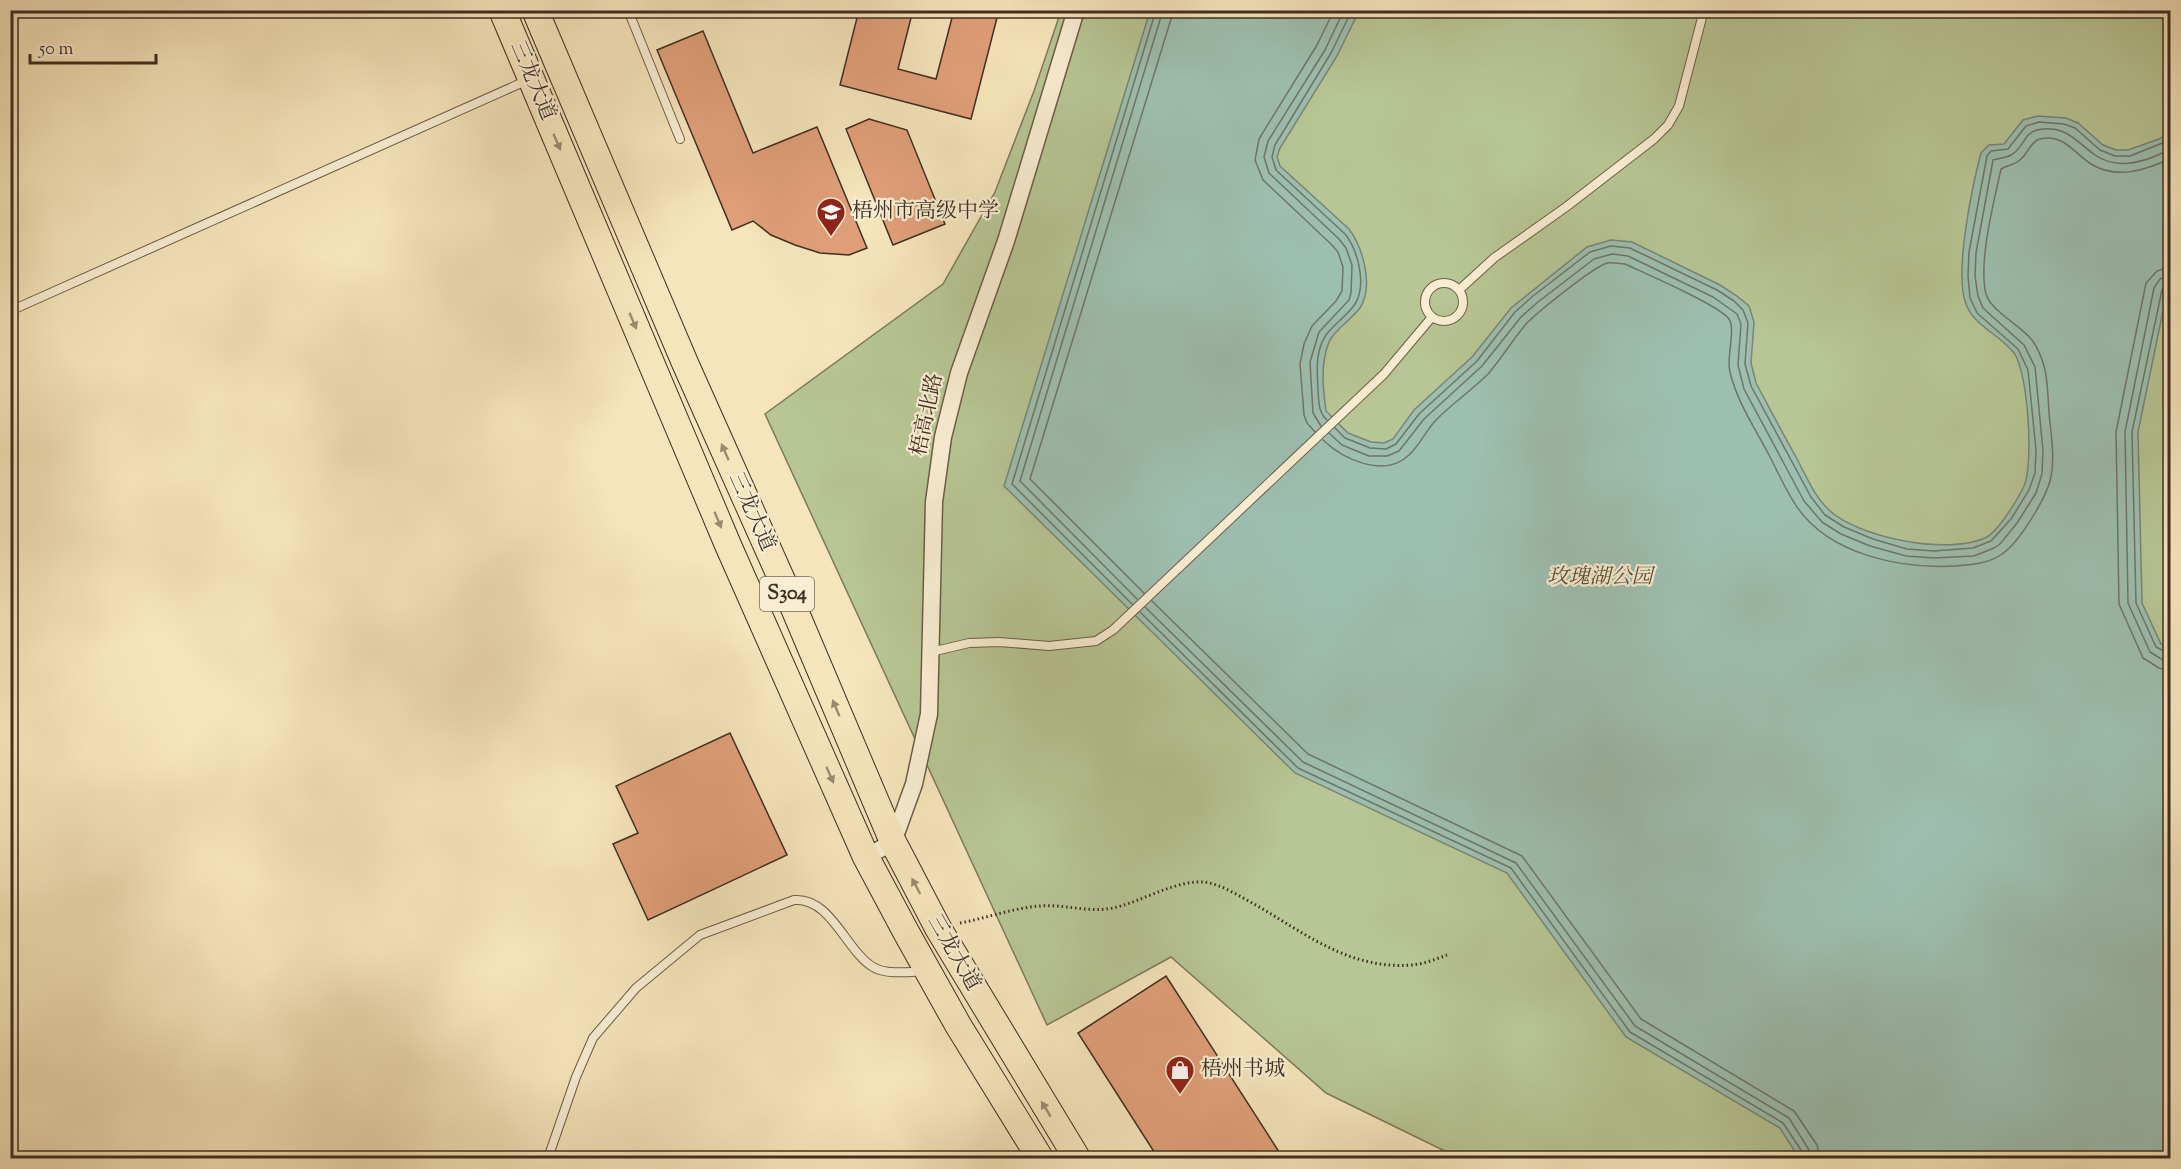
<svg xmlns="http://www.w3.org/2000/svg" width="2181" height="1169" viewBox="0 0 2181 1169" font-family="'Sorts Mill Goudy','Noto Serif SC',serif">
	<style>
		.green { fill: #b7c694; stroke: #7c7a5b; stroke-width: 1.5 }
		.water { fill: #9dbfb0; stroke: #788577; stroke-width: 1.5 }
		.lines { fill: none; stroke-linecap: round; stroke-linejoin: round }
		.shore { stroke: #6e7669; stroke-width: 1.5 }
		.building { fill: #e09f79; stroke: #402e22; stroke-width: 1.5 }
		.lane-casing { stroke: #6e5c48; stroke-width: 10 }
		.street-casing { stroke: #6e5c48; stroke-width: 19 }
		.primary-casing { stroke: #402e22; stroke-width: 28 }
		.path { stroke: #402e22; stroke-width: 3; stroke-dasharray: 1.5 3; stroke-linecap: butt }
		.lane { stroke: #f9eed3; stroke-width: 8 }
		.street { stroke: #f9eed3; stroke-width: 16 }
		.primary { stroke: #f6e5bb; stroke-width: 26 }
		.oneway { fill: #9b8a6e }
		.labels { text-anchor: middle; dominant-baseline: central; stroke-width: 4.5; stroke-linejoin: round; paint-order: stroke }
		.shield { fill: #f9eed3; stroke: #786857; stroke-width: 1.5 }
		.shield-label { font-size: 20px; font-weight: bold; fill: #402e22 }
		.street-label { font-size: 21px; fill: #402e22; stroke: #f9eed3 }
		.poi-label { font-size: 21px; fill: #402e22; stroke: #f9eed3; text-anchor: start }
		.park-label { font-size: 21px; font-style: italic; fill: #584c39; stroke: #f9eed3 }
	</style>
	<rect width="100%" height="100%" fill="#f6e5bb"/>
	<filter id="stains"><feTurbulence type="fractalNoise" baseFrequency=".00333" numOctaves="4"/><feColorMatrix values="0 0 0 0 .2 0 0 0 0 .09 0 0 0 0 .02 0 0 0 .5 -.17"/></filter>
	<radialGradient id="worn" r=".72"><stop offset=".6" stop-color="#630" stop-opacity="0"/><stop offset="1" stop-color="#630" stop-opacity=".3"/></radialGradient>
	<!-- green -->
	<path class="green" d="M1061 11H2170V1158H1459L1326 1093 1171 957 1047 1025 765 414 943 284 995 192 1034 91Z"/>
	<!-- water -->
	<path class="water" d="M1150 11H1359L1337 56 1280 148 1277 157 1280 166 1349 229C1363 248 1374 286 1360 308 1351 320 1335 329 1329 342 1320 364 1323 389 1326 411L1348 433 1371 442 1384 443 1393 439 1414 410 1472 357 1511 308 1587 247 1611 240 1632 242 1720 285 1737 296 1749 306 1754 322 1751 363 1756 383C1770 409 1783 434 1797 459 1806 476 1814 495 1828 509 1857 538 1950 556 1987 537 1999 530 2018 499 2024 486 2034 464 2028 372 2014 353 1999 333 1972 326 1965 301 1955 269 1972 187 1981 153L1989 145 2004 144 2023 120 2038 116 2066 118 2078 123 2103 145 2116 150H2128L2159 139 2170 133V277L2138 432 2142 603 2161 644 2170 649V1158H1799L1780 1128 1626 1037 1507 873 1295 773 1004 486Z"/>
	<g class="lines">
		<!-- shore -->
		<path class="shore" d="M2170 267 2157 271 2146 283 2116 432 2119 604 2143 658 2159 668 2170 671
			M2170 276 2160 279 2154 288 2125 432 2128 603 2150 652 2163 660 2170 661
			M2170 284 2165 285 2162 290 2132 432 2136 603 2156 647 2170 654
			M1327 420C1318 412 1319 402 1318 390 1317 372 1315 351 1326 335 1334 324 1347 316 1355 304 1367 285 1358 250 1345 234L1276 170 1272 157 1275 145 1331 53 1352 10
			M1321 426 1313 413 1310 362 1319 332 1349 300 1351 293 1352 265 1346 248 1339 239 1269 173 1264 157 1268 141 1325 50 1344 10
			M1335 428 1345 438 1370 448 1386 449 1396 444 1419 414 1477 361 1515 312 1533 296 1590 252 1611 246 1630 248 1717 290 1734 301 1743 310 1748 323 1745 364 1751 386 1811 497 1825 515 1844 527 1873 539 1907 549 1934 551 1973 548 1991 541 2011 519 2029 490 2035 473 2036 450 2028 370 2018 349 1977 313 1970 298 1968 276 1969 252 1987 156 1991 151 2008 149 2026 126 2039 122 2064 124 2075 128 2100 150 2115 156H2130L2170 140
			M1315 432 1307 423 1304 415 1300 364 1304 344 1312 326 1336 301 1342 291 1343 267 1338 252 1332 245 1263 180 1255 160 1259 139 1317 45 1334 10
			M1329 433 1342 445 1369 456H1387L1399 451 1424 419 1482 366 1521 317 1538 302 1594 259 1612 254 1628 256 1713 297 1737 314 1741 324 1738 365 1744 389 1804 501 1822 522 1841 534 1870 546 1906 556 1934 558 1974 556 1994 548 2000 544 2017 523 2036 493 2042 474 2043 451 2035 367 2024 345 1983 308 1978 296 1975 276 1976 253 1993 160C1999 158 2006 158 2011 155 2023 149 2024 133 2037 130 2066 124 2075 141 2095 155 2118 171 2148 161 2170 149
			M1323 440C1343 459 1384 479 1409 455 1420 445 1426 430 1437 419 1453 403 1472 390 1488 374 1502 358 1513 339 1527 323 1539 311 1592 268 1607 263 1613 262 1619 264 1625 264 1644 273 1719 305 1729 319 1736 329 1726 358 1730 372 1737 402 1755 428 1769 455 1778 472 1786 491 1797 507 1830 555 1901 569 1955 566 1971 565 1988 564 2002 554 2019 543 2047 497 2051 477 2055 457 2051 434 2049 413 2048 399 2048 384 2045 370 2043 360 2037 346 2031 339 2020 325 1991 311 1986 294 1978 263 1994 201 2001 169 2008 165 2015 165 2021 159 2028 153 2031 141 2040 139 2063 133 2074 153 2091 164 2117 180 2145 170 2170 159
			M1144 593 1030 479 1171 19 1172 10
			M1137 599 1020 481 1163 10
			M1152 601 1308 754 1522 856 1641 1019 1794 1111 1817 1145 1820 1158
			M1132 604 1012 484 1156 10
			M1145 607 1303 762 1516 863 1635 1026 1789 1118 1809 1150 1811 1158
			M1140 612 1298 768 1511 868 1630 1032 1783 1123 1803 1153 1804 1158"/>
	</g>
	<!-- building -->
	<path class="building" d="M859 10H913L898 69 936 79 954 10H999L971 119 840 85Z
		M703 31 753 153 817 127 867 248 849 255 820 253 795 245 771 235 753 221 732 230 657 50Z
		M869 119 907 130 945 224 893 245 846 129Z
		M730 733 787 855 648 920 613 844 638 833 616 786Z
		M1166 976 1283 1158H1158L1078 1033Z"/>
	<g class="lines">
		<!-- lane casing -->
		<g class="lane-casing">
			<path id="lane" d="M628 10 680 139
				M1425 302a19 19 0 1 1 38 0a19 19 0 1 1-38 0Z
				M1459 290 1494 258 1566 207 1654 139 1668 125 1679 106 1704 10
				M10 311 528 80
				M931 652 969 643 999 642 1049 646 1096 641 1113 630 1384 374 1432 317
				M548 1158 576 1077 593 1038 636 988 700 935 794 900C831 897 846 951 873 967 886 975 908 972 923 971"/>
		</g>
		<!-- street casing -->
		<g class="street-casing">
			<path id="street" d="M866 857 893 842 914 784 929 714 934 502 943 437 959 373 1006 241 1076 10"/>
		</g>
		<!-- primary casing -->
		<g class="primary-casing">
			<path id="primary" d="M502 10 728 545 866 857 906 932 958 1025 1040 1158
				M535 10 685 363 785 587 893 842 938 928 1077 1158"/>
		</g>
		<!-- path -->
		<path class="path" d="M960 923C987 918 1013 908 1040 906 1065 904 1088 913 1113 908 1141 902 1175 880 1204 882 1221 884 1239 896 1254 904 1305 933 1349 970 1412 965 1424 964 1436 959 1447 955"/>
		<!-- lane -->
		<use href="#lane" class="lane"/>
		<!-- street -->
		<use href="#street" class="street"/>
		<!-- primary -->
		<use href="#primary" class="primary"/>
	</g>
	<!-- one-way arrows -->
	<defs><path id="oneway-solid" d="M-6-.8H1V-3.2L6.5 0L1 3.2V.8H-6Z" transform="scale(1.5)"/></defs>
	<g class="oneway">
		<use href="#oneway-solid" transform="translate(557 142) rotate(67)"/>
		<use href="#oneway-solid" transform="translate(633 321) rotate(67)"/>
		<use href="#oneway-solid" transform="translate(725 452) rotate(-114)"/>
		<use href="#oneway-solid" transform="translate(718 520) rotate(67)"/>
		<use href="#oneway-solid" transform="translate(836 708) rotate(-113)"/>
		<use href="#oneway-solid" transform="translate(830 775) rotate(66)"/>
		<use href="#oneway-solid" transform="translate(916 886) rotate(-118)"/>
		<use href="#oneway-solid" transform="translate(1046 1109) rotate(-121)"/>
	</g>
	<!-- icons -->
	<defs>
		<g id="school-pin" transform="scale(1.5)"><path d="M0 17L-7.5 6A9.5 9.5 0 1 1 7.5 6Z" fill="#8f2418" stroke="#f9eed3"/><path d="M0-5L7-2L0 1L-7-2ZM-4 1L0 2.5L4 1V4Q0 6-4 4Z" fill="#fff"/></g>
		<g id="shop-pin" transform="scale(1.5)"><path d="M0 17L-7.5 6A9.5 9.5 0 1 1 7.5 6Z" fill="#8f2418" stroke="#f9eed3"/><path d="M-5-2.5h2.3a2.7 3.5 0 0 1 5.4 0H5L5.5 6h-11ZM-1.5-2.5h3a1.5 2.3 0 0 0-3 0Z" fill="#fff"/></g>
	</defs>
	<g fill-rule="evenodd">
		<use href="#school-pin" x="831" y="212"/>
		<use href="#shop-pin" x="1180" y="1070"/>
	</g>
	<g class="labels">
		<!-- shield labels -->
		<rect class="shield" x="760" y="577" width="54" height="34" rx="4.5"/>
		<g class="shield-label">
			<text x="787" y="594">S304</text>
		</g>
		<!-- street labels -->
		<g class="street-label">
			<text transform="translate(532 81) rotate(67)">三龙大道</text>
			<text transform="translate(928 415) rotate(-78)">梧高北路</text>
			<text transform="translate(751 512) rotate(66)">三龙大道</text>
			<text transform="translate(953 953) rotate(60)">三龙大道</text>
		</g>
		<!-- poi labels -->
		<g class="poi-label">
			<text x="852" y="212">梧州市高级中学</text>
			<text x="1201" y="1070">梧州书城</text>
		</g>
		<!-- park labels -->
		<g class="park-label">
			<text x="1600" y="578">玫瑰湖公园</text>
		</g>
	</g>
	<!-- margin -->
	<rect width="2181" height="1169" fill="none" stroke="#f6e5bb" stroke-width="36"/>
	<rect x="12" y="12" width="2157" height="1145" fill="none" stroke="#402e22" stroke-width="3"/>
	<rect x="18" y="18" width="2145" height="1133" fill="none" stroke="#402e22" stroke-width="1.5"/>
	<!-- scale -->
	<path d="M30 54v9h126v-9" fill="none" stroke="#402e22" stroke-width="3"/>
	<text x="39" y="54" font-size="18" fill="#402e22" stroke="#f9eed3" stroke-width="4.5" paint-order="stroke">50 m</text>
	<rect width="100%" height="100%" filter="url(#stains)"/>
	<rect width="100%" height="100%" fill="url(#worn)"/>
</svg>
